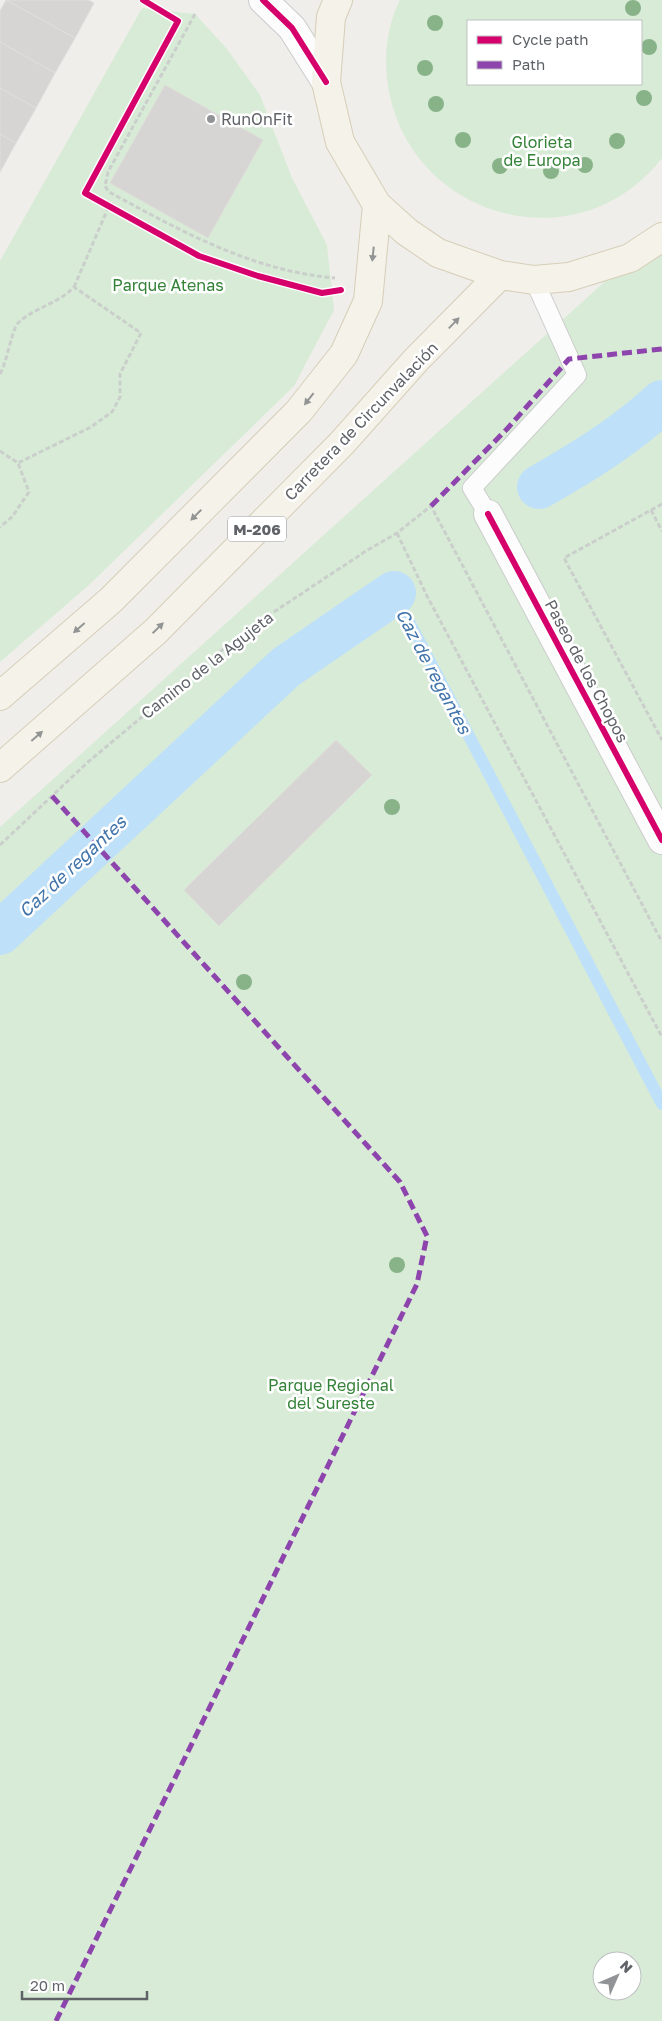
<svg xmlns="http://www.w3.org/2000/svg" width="662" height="2021" viewBox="0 0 662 2021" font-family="'Golos Text',sans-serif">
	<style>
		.green { fill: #d8ebd6; fill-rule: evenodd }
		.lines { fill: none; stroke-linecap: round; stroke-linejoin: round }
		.stream { stroke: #bfe0f9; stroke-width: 12 }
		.canal { stroke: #bfe0f9; stroke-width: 44 }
		.building { fill: #d6d5d3; stroke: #deddd9 }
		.service-casing { stroke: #cbcccc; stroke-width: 20 }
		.minor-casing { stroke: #cbcccc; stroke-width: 30 }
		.tertiary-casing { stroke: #cbcccc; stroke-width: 30 }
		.primary-casing { stroke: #d7ceb8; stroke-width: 30 }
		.path { stroke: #cacfcc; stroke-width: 3; stroke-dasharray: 5 2.5; stroke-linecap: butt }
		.service { stroke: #fdfcfc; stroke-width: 18 }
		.minor { stroke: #fdfcfc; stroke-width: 28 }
		.tertiary { stroke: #fdfcfc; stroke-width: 28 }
		.primary { stroke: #f4f2e9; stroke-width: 28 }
		.quiet { stroke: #8e44ad; stroke-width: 5; stroke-dasharray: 10 5; stroke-linecap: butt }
		.cycleway-casing { stroke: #fff; stroke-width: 9 }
		.cycleway { stroke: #d6006c; stroke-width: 6 }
		.tree { fill: #88b388 }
		.oneway { fill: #939595 }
		.poi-dot { fill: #919496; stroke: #fff; stroke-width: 2 }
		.labels { text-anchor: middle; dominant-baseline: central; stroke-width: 5; stroke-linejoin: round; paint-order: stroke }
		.shield { fill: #fff; stroke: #8f9295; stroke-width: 1 }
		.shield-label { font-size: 15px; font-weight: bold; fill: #5f6368 }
		.poi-label { font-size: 16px; fill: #5f6368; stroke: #fff; text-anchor: start }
		.park-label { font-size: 16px; fill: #348238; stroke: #fff }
		.street-label { font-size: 16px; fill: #5f6368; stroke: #fff }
		.water-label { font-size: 18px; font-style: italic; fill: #4174aa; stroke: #fff }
	</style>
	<rect width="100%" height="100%" fill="#efeeea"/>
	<!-- green -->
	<path class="green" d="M400 0H662V158C576 269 402 216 387 78 384 52 388 23 400 0ZM641 21V84H468V21Z
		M142 8 195 14 227 49 260 95 292 178 327 245 334 310 294 386 89 585 0 662V261Z
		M662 230V2021H0V827ZM602 1961H632V1991H602Z"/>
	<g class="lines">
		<!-- stream -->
		<path class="stream" d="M394 593 662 1104"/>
		<!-- canal -->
		<path class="canal" d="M539 487C583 462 625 436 662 402
			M0 933 286 667 394 593"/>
	</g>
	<!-- building -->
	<path class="building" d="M6 0 75 38 55 73 0 42V11Z
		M6 0H88L94 3 75 38Z
		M0 42 55 73 36 108 0 88Z
		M165 85 263 140 208 238 110 183Z
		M0 88 36 108 16 143 0 134Z
		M0 134 16 143 0 172Z
		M336 740 372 775 219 926 184 890Z"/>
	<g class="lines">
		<!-- service casing -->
		<g class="service-casing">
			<path id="service" d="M488 514 472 488 577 375 534 280"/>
		</g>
		<!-- minor casing -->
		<g class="minor-casing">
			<path id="minor" d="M488 514 662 840"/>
		</g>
		<!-- tertiary casing -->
		<g class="tertiary-casing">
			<path id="tertiary" d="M263 0 292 28 326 82"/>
		</g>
		<!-- primary casing -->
		<g class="primary-casing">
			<path id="primary" d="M338 0 331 17 326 82 340 142 377 205 407 232 438 253 500 275 534 280 569 277 630 258 662 237
				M0 696 111 600 299 411 344 354 368 301 377 205
				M0 768 156 631 342 443 416 360 500 275"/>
		</g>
		<!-- path -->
		<path class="path" d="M195 14 108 172 105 186 109 192C181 231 252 271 335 278
			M74 287 109 206
			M0 374C7 362 12 329 18 323 35 307 58 304 74 287L141 333 120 374V397L112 412 91 427 18 463
			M0 451 18 463 29 492 12 517 0 527
			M662 504 564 558 662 740
			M651 510 662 531
			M397 533 427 596 662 1037
			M0 845 88 762 245 631 366 551 397 533 431 506 662 942"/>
		<!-- service -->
		<use href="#service" class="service"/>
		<!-- minor -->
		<use href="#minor" class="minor"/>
		<!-- tertiary -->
		<use href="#tertiary" class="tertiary"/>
		<!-- primary -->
		<use href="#primary" class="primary"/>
		<!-- quiet -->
		<path class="quiet" d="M431 506 507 429 569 359 662 349
			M52 796 400 1182 427 1236 417 1284 56 2021"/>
		<!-- cycleway casing -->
		<g class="cycleway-casing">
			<path id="cycleway" d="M143 0 178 21 85 193 199 256 258 276 322 293 341 290
				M263 0 292 28 326 82
				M488 514 662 840"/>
		</g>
		<!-- cycleway -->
		<use href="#cycleway" class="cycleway"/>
	</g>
	<!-- trees -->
	<g class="tree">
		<circle cx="633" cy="8" r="8"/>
		<circle cx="435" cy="23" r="8"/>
		<circle cx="649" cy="47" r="8"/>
		<circle cx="425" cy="68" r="8"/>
		<circle cx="644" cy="98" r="8"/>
		<circle cx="436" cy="104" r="8"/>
		<circle cx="463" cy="140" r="8"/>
		<circle cx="617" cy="141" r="8"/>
		<circle cx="585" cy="165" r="8"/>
		<circle cx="500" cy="166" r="8"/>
		<circle cx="551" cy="171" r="8"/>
		<circle cx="392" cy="807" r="8"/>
		<circle cx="244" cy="982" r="8"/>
		<circle cx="397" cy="1265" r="8"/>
	</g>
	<!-- one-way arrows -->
	<defs><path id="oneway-solid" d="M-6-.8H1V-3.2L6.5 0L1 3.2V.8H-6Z" transform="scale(1.25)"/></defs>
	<g class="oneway">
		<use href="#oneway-solid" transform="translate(373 254) rotate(96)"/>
		<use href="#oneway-solid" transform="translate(454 323) rotate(-46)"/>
		<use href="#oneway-solid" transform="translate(309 399) rotate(128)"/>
		<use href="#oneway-solid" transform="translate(196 515) rotate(135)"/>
		<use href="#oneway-solid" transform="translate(79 628) rotate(139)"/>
		<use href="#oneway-solid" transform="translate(158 628) rotate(-44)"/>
		<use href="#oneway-solid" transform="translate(37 736) rotate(-41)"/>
	</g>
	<!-- markers -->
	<circle class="poi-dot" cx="211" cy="119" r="5"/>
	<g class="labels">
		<!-- shield labels -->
		<rect class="shield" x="228" y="516.5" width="58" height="25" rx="4"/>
		<g class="shield-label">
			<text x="257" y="529">M-206</text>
		</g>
		<!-- poi labels -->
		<g class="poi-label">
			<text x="221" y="119">RunOnFit</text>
		</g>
		<!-- park labels -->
		<g class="park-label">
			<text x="542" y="142">Glorieta<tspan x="542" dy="18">de Europa</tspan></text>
			<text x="168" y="285">Parque Atenas</text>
			<text x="331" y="1385">Parque Regional<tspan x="331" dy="18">del Sureste</tspan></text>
		</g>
		<!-- street labels -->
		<g class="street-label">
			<text transform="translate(361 421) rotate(-46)">Carretera de Circunvalación</text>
			<text transform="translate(207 665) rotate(-38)">Camino de la Agujeta</text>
			<text transform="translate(587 671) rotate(62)">Paseo de los Chopos</text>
		</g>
		<!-- water labels -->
		<g class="water-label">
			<text transform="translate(434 671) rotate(62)">Caz de regantes</text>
			<text transform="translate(72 866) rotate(-43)">Caz de regantes</text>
		</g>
	</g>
	<!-- legend -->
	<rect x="467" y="20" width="175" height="65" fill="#ffffff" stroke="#bfc1c3"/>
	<rect x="477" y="36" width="25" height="8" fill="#d6006c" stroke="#bfc1c3"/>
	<text x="512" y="45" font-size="15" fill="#5f6368">Cycle path</text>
	<rect x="477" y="61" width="25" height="8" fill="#8e44ad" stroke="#bfc1c3"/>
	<text x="512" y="70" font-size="15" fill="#5f6368">Path</text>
	<!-- north arrow -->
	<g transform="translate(617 1976) rotate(45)"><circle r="24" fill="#ffffff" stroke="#bfc1c3"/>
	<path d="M0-4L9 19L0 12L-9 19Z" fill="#919496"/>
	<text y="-8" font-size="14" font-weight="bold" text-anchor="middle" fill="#5f6368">N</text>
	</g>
	<!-- scale -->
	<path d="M22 1991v8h125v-8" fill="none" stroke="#5f6368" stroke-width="2.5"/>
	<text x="30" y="1991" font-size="15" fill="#5f6368" stroke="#ffffff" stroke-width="4" paint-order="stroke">20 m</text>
</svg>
